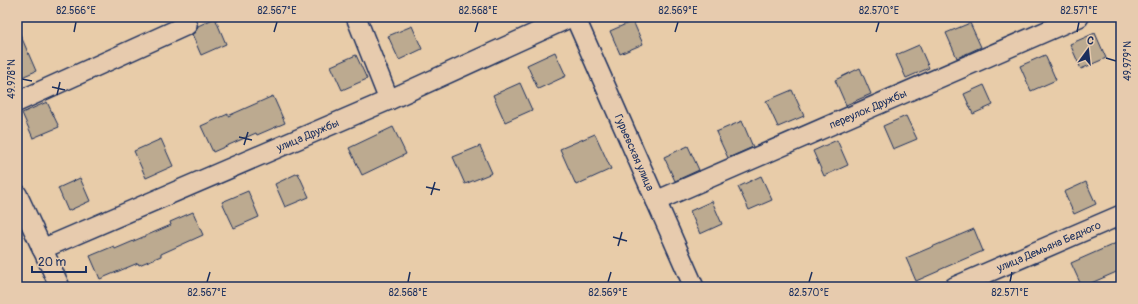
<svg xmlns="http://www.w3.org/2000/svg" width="1138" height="304" viewBox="0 0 1138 304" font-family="Pangolin,sans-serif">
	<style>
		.building { fill: #bcaa90; stroke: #1b2f5e }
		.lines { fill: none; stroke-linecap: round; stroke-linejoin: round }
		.minor-casing { stroke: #1b2f5e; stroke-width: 22 }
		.minor { stroke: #e7cbae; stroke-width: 19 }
		.ticks { fill: none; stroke: #1b2f5e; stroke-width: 1.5 }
		.labels { text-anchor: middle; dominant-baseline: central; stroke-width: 3; stroke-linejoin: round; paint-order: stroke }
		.street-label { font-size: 11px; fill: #1b2f5e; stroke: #e7cbae }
		.neatline { fill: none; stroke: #1b2f5e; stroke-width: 1.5 }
		.ticks-label { font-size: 10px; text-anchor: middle; fill: #1b2f5e }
	</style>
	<rect width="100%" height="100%" fill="#e8cca9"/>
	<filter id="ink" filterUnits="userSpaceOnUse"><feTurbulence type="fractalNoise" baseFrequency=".025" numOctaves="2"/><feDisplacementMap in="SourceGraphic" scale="8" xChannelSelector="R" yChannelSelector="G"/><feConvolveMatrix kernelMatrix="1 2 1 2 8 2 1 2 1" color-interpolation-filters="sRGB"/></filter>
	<g filter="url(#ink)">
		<!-- building -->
		<path class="building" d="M215 18 226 44 201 55 192 34 196 31 198 26Z
			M633 21 643 44 620 54 610 31Z
			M970 23 981 47 957 58 946 33Z
			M412 26 422 49 399 60 388 36Z
			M17 27 36 71 17 79Z
			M1095 33 1106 58 1081 69 1070 44Z
			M919 45 929 68 906 78 896 55Z
			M555 52 566 76 538 89 527 65Z
			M356 55 367 79 342 90 331 66Z
			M1045 55 1056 80 1031 91 1020 66Z
			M860 68 871 94 846 105 835 80Z
			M520 83 532 110 505 122 493 95Z
			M984 85 993 105 973 114 964 94Z
			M792 90 804 116 778 127 766 101Z
			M273 96 285 123 257 135 256 133 213 152 201 126 228 114V116Z
			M47 102 59 127 33 138 22 113Z
			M906 116 917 139 893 149 883 126Z
			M742 121 753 147 728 158 716 132Z
			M393 127 406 154 362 175 349 148Z
			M595 134 611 169 576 185 560 149Z
			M161 139 173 166 146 178 134 151Z
			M837 140 848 165 824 176 813 151Z
			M480 146 492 173 465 184 453 157Z
			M688 146 699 170 675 181 664 157Z
			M298 173 309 197 285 207 275 184Z
			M761 176 772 200 749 210 738 187Z
			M80 178 90 201 68 211 58 188Z
			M1086 182 1096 204 1074 214 1064 192Z
			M248 191 259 217 234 228 222 202Z
			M712 201 722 224 700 234 690 211Z
			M193 212 203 235 161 254V256L139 265 138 263 100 279 90 256 114 246 115 249 171 225 170 222Z
			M974 229 983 251 939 270V271L916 281 906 258Z
			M1121 241V270L1082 287 1071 263Z"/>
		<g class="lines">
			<!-- minor casing -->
			<g class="minor-casing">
				<g id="minor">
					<path d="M356 17 389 100"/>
					<path id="s1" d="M575 17 694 287"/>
					<path d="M17 102 187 25"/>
					<path d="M17 194 60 287"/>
					<path id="s2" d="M656 201 1079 17"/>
					<path id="s3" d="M42 249 389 100 571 17"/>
					<path id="s4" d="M954 287 1121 215"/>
				</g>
			</g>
			<!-- minor -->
			<use href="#minor" class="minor"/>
		</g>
	</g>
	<!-- ticks -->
	<path class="ticks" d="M74 32 76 22M274 32 277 22M475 32 478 22M675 32 678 22M876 32 879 22M1077 32 1079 22M1106 58 1116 61M22 79 32 81M52 87 65 90M57 95 60 82M239 137 252 140M244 145 248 132M426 187 440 190M431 195 435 182M613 237 627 241M618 246 622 232M207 282 210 272M408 282 410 272M608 282 611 272M809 282 812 272M1010 282 1012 272"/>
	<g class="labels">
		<!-- street labels -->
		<g class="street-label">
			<text stroke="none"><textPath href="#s2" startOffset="231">переулок Дружбы</textPath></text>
			<text stroke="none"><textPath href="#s3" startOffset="289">улица Дружбы</textPath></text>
			<text stroke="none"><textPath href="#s1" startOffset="148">Гурьевская улица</textPath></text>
			<text stroke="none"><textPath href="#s4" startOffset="103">улица Демьяна Бедного</textPath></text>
		</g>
	</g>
	<!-- margin -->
	<rect width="1138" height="304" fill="none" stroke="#e7cbae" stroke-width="44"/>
	<!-- north arrow -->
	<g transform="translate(1088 50) rotate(15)" stroke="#e7cbae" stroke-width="3" paint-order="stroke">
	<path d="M0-3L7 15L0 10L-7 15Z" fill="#1b2f5e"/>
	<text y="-6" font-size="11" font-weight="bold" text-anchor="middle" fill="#1b2f5e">С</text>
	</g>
	<!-- scale -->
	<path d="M32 266v6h54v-6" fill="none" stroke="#1b2f5e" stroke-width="2"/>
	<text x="38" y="266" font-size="12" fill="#1b2f5e" stroke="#e7cbae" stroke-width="3" paint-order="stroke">20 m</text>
	<rect x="22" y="22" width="1094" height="260" class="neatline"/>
	<g class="ticks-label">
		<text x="76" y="14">82.566°E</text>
		<text x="277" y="14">82.567°E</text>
		<text x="478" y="14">82.568°E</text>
		<text x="678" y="14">82.569°E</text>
		<text x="879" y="14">82.570°E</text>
		<text x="1079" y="14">82.571°E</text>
		<text transform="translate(1127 61) rotate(-90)" y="4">49.979°N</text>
		<text transform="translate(11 79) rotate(-90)" y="4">49.978°N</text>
		<text x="207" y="296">82.567°E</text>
		<text x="408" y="296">82.568°E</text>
		<text x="608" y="296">82.569°E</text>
		<text x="809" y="296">82.570°E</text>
		<text x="1010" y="296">82.571°E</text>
	</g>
</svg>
